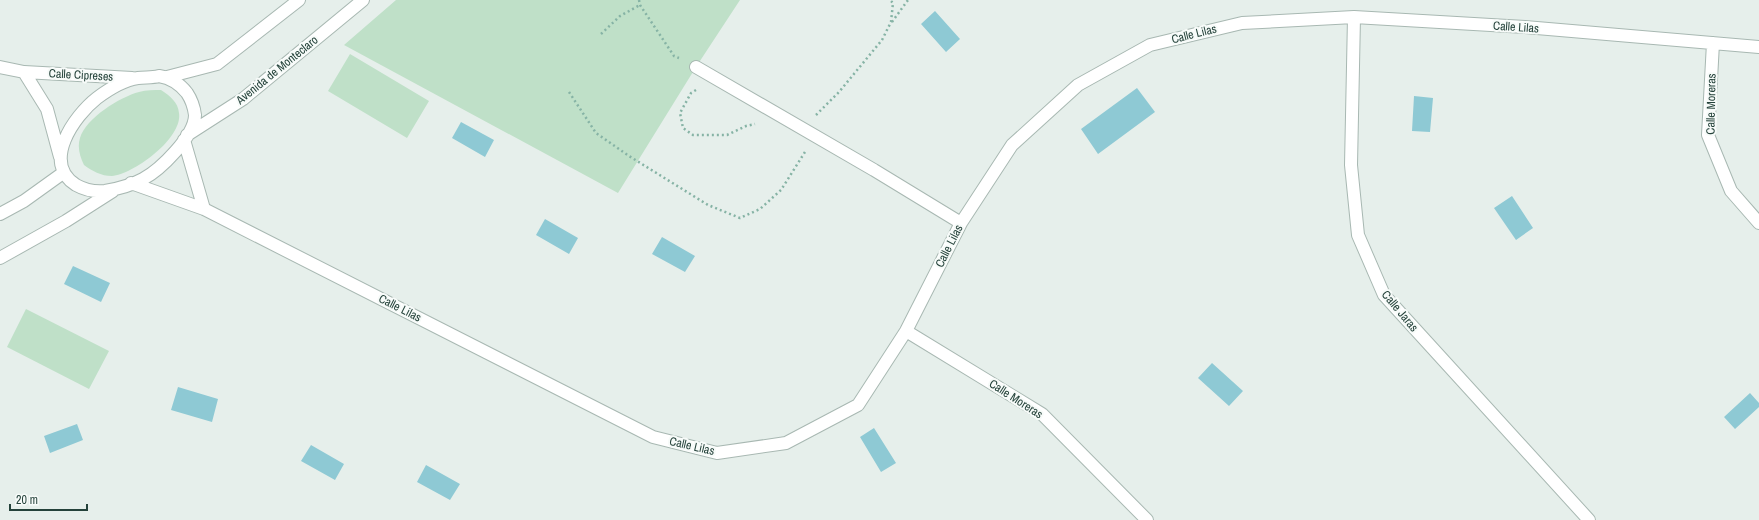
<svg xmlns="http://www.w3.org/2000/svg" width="1759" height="520" viewBox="0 0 1759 520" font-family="'Archivo Narrow',sans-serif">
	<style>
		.green { fill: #bfe0c8 }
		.water { fill: #8ec9d4 }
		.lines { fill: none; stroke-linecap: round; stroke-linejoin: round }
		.street-casing { stroke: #a8b8b2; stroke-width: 14 }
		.path { stroke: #86b3a5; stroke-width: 2.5; stroke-dasharray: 2 3; stroke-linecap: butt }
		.street { stroke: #fff; stroke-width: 12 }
		.labels { text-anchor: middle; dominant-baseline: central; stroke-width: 4; stroke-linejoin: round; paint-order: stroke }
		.street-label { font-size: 12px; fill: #24423a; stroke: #f7fbf9 }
	</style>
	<rect width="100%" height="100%" fill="#e6efeb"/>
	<!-- green -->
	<path class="green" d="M396 0H740L696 67 618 193 344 45Z
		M350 54 429 101 407 138 328 91Z
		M161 90C170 96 178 102 179 113 183 138 134 174 112 176 101 176 92 171 84 165 80 157 77 147 80 138 86 118 120 97 139 92 146 90 154 90 161 90Z
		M26 309 109 351 89 389 7 347Z"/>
	<!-- water -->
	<path class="water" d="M935 11 960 39 946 52 921 24Z
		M1137 88 1155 112 1098 154 1081 129Z
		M1414 96 1433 98 1430 132 1412 131Z
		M461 122 494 140 485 157 452 138Z
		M1512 196 1533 228 1516 240 1494 208Z
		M545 219 578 238 569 254 536 235Z
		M662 237 695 256 685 272 652 254Z
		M73 266 110 283 101 302 64 284Z
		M1212 363 1243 391 1229 406 1198 378Z
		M178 387 218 399 212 422 171 410Z
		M1750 393 1759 403V407L1735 429 1724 417Z
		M77 424 83 440 50 453 44 436Z
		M874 428 896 463 881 472 860 437Z
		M311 445 344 464 335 480 301 461Z
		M426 465 460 484 450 500 417 482Z"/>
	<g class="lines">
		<!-- street casing -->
		<g class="street-casing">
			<path id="street" d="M1354 17 1351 165 1358 235 1384 295 1589 520
				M1713 43 1708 135 1731 191 1759 223
				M0 67 24 72
				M696 67 874 170 961 223
				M159 76C171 78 180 84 187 93 191 99 194 107 195 115 195 136 160 170 143 179 132 185 117 189 105 191 95 192 85 190 76 185 41 163 74 116 97 98 109 89 124 80 138 78 145 77 152 78 159 76Z
				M167 77 217 64 299 0
				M187 135 243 99 363 0
				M184 140 204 209
				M60 157 47 109 24 72 132 78
				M131 183 204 209 653 437 717 453 786 443 858 405 906 331 961 223 1012 145 1078 85 1150 45 1242 23 1354 17 1525 27 1759 47
				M0 214 24 201 63 173
				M0 258 66 221 113 191
				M906 331 1042 414 1147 520"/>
		</g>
		<!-- path -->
		<path class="path" d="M639 0 640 5 674 56 679 58
			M892 22 908 0
			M601 34 620 16 640 5
			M696 90 691 93 680 113 683 128 693 135H727L746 126 755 124
			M569 92 596 133 629 156 708 205 740 218 760 209 781 190 805 152
			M816 115 839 92 882 40 891 22 893 3 890 0"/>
		<!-- street -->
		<use href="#street" class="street"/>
	</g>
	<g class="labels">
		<!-- street labels -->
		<g class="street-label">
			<text transform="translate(1516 27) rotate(4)">Calle Lilas</text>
			<text transform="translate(1194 34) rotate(-14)">Calle Lilas</text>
			<text transform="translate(277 70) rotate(-39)">Avenida de Monteclaro</text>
			<text transform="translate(81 75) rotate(3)">Calle Cipreses</text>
			<text transform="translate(1711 104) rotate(-89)">Calle Moreras</text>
			<text transform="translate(949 246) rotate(-63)">Calle Lilas</text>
			<text transform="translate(400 308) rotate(27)">Calle Lilas</text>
			<text transform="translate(1400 311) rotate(50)">Calle Jaras</text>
			<text transform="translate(1016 399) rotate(33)">Calle Moreras</text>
			<text transform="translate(692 446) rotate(13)">Calle Lilas</text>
		</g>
	</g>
	<!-- scale -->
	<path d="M10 504v6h77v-6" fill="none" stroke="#24423a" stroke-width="2"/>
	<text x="16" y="504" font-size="12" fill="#24423a" stroke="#f7fbf9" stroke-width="3" paint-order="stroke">20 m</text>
</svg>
